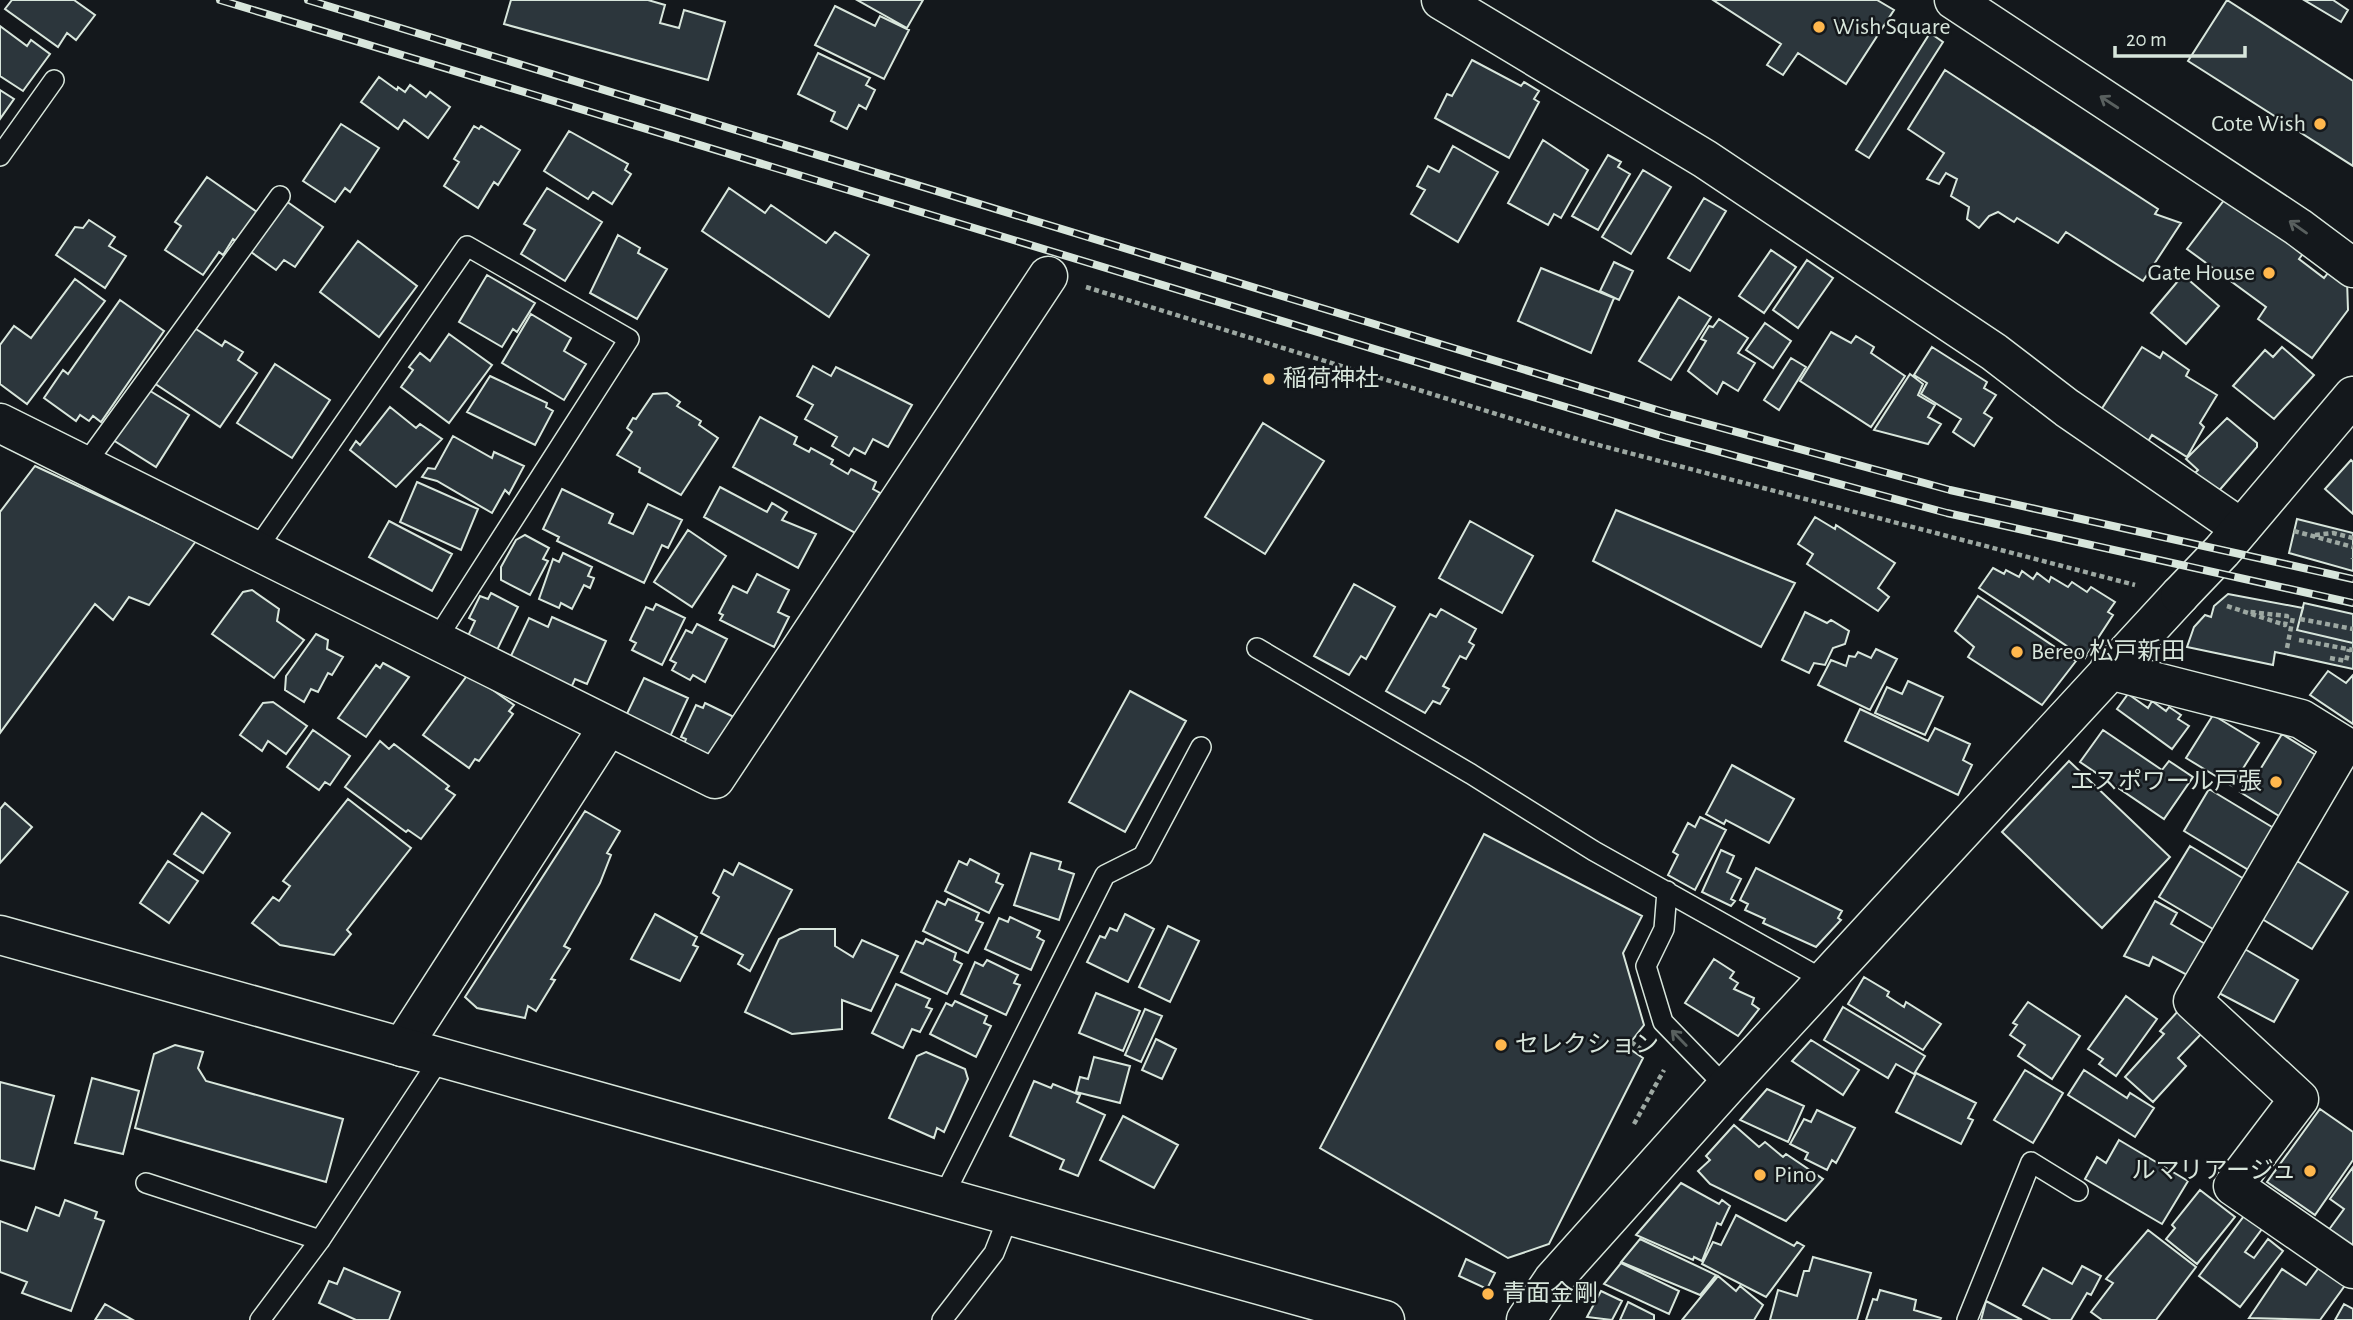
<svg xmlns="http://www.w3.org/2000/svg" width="2353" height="1320" viewBox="0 0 2353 1320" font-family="'Alegreya Sans','Noto Sans JP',sans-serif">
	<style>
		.building { fill: #2c363c; stroke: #d8e6dc; stroke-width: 2 }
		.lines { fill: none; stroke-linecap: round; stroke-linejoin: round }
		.lane-casing { stroke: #d8e6dc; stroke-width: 22 }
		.street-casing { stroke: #d8e6dc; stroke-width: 41 }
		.secondary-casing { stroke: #d8e6dc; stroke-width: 41 }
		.path { stroke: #9da8a2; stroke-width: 4.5; stroke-dasharray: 5 3.5; stroke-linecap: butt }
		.lane { stroke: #14181c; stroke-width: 19 }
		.street { stroke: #14181c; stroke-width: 38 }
		.secondary { stroke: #14181c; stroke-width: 38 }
		.rail-casing { stroke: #d8e6dc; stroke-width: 8 }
		.rail { stroke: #14181c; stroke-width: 5; stroke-dasharray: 16; stroke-linecap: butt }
		.oneway { stroke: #59605f }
		.poi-dot { fill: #ffb74d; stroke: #14181c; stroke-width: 2.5 }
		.labels { text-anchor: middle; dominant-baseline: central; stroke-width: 5; stroke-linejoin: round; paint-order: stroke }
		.poi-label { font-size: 24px; fill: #d8e6dc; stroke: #14181c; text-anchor: start }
	</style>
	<rect width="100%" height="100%" fill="#14181c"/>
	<!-- building -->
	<path class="building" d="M12 0H74L95 15 76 40 67 33 58 47 5 9Z
		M511 0H648L665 5 660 23 679 28 684 10 725 22 708 80 504 24Z
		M857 0H923L907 28Z
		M1713 0H1877L1894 10 1846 84 1798 53 1783 75 1767 65 1781 44Z
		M2227 0 2353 81V166L2188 61Z
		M2304 0H2333L2348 10 2341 22Z
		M835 6 875 26 880 16 909 30 884 79 815 45Z
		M0 26 27 46 31 40 50 54 23 91 0 76Z
		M1930 33 1943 42 1869 158 1856 150Z
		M818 53 870 78 866 85 875 90 866 109 859 105 847 129 831 121 835 112 798 94Z
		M1472 60 1521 86 1524 82 1539 91 1534 99 1539 102 1509 158 1435 118 1447 94 1452 96Z
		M1945 70 2158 209 2155 214 2181 223 2143 281 2066 232 2058 243 2017 218 2014 222 1998 212 1989 216 1979 228 1967 219 1969 207 1951 196 1957 179 1946 173 1939 184 1927 179 1944 153 1908 129Z
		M379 77 397 90 398 87 405 92 410 85 426 97 430 92 450 107 428 138 404 120 398 129 361 102Z
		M0 90 14 99 0 119Z
		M341 124 379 148 350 192 345 188 335 202 303 181Z
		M474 126 479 129 481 126 520 150 498 185 494 182 478 208 444 186 459 162 454 159Z
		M569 131 628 164 625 170 631 174 612 204 593 192 588 199 544 171Z
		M1543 140 1588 170 1561 218 1554 214 1548 225 1508 203Z
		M1453 146 1498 172 1458 242 1411 214 1425 190 1417 186 1428 166 1439 172Z
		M1608 155 1621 162 1618 167 1630 174 1598 230 1572 216Z
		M1643 170 1671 187 1631 254 1602 237Z
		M207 177 257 212 237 242 233 239 223 255 219 252 203 275 165 250 181 226 175 222Z
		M547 188 602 222 565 281 521 254 535 230 524 224Z
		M729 188 765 213 771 205 826 243 835 232 869 255 829 317 702 231Z
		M2228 195 2305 251 2299 259 2324 278 2331 269 2347 280 2348 310 2312 358 2258 319 2266 307 2187 249Z
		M1704 198 1726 211 1690 271 1668 258Z
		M286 201 323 227 295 267 284 260 276 270 251 252Z
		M89 220 115 237 109 246 126 256 105 288 56 255 75 227 83 228Z
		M618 235 640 248 638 253 667 269 637 319 590 293Z
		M358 241 417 286 379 337 320 292Z
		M1771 250 1796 267 1764 313 1739 296Z
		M1807 260 1833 278 1798 328 1773 310Z
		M1614 262 1633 271 1619 300 1600 291Z
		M1541 268 1614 298 1591 353 1518 321Z
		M487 275 535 303 517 332 513 329 502 347 459 322Z
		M2183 275 2219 306 2186 344 2151 313Z
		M75 279 105 301 27 404 0 384V345L14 326 31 338Z
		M1679 297 1711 317 1671 380 1639 361Z
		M120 300 164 331 101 422 93 416 89 421 80 415 76 421 44 398 63 370 68 374Z
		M531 314 571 338 564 351 586 364 564 400 502 363Z
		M1719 319 1748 338 1738 353 1755 363 1738 391 1723 382 1717 394 1688 371 1706 341 1701 339 1709 326 1713 327Z
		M1765 323 1791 341 1773 368 1746 350Z
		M193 327 222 346 225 341 243 352 238 360 257 373 220 427 154 383Z
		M1831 332 1851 343 1856 336 1874 347 1871 353 1905 376 1871 427 1800 381Z
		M449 334 492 365 449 423 401 387 413 370 409 367 420 353 430 361Z
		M1932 347 1987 382 1984 388 1996 395 1984 413 1992 418 1974 446 1953 432 1961 419 1921 394 1927 383 1914 375Z
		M2142 347 2160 358 2163 352 2189 370 2186 376 2217 395 2200 423 2204 427 2187 457 2152 435 2147 443 2099 413Z
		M2282 347 2314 375 2274 419 2233 386 2265 350 2273 357Z
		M1791 358 1806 367 1779 410 1764 400Z
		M275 364 330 400 292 458 237 423Z
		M813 366 831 376 836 367 912 405 888 447 873 439 865 454 854 448 849 456 832 446 837 437 805 419 813 405 797 396Z
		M1910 374 1923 384 1918 395 1935 405 1928 417 1941 424 1928 444 1874 430Z
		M490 376 547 403 546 407 553 411 535 445 467 412Z
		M147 389 189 415 156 467 113 440Z
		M667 393 680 402 677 406 701 421 699 425 718 438 681 495 639 472 640 468 617 455 632 432 627 428 633 418 636 419 653 394Z
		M390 407 416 428 420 424 442 439 396 487 350 450 356 441 360 445Z
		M760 417 797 437 794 444 809 452 811 448 833 460 831 464 848 474 851 469 876 482 873 489 880 493 857 534 733 467Z
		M2227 418 2257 443V447L2217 493 2195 473 2198 470 2186 459Z
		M1263 423 1324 461 1265 554 1205 517Z
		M453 436 492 458 494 452 524 466 509 494 505 490 492 513 437 481 422 477 428 468 435 469Z
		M2351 460 2353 462V514L2325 489Z
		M35 466 196 541 149 605 129 597 113 620 95 604 0 733V512Z
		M417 482 478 509 461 550 400 522Z
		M720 487 767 512 772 503 787 512 782 520 816 534 798 568 704 517Z
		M562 489 613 514 609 523 633 534 648 504 682 520 668 548 662 545 644 583 557 541 559 537 543 529Z
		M1616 510 1795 583 1761 647 1593 561Z
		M1815 517 1835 529 1836 525 1895 563 1878 588 1889 597 1878 611 1807 564 1813 554 1798 544Z
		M2297 519 2353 533V571L2289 553Z
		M389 521 452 554 432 591 369 557Z
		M1470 521 1533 556 1502 613 1439 578Z
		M688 530 726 556 692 607 654 582Z
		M525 535 549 548 543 559 548 561 530 595 501 580V567L516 540Z
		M563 553 592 567 588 576 594 578 590 588 584 585 572 609 561 603 559 608 539 599 553 559 559 562Z
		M1993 568 2004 574 2006 570 2019 577 2022 571 2033 579 2037 573 2049 582 2051 577 2068 587 2072 582 2087 592 2091 587 2115 602 2108 612 2113 615 2085 658 1979 588Z
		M757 574 789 590 778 612 789 617 774 647 720 620 723 615 719 613 733 586 747 593Z
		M1354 584 1395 607 1366 659 1361 656 1349 675 1314 656Z
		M252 590 279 609 277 621 304 640 274 678 212 634 243 592Z
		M491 593 518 607 496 652 467 638 475 621 469 618 480 596 488 599Z
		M2228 594 2303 608 2297 630 2353 643V669L2275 652 2273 665 2187 647 2194 627 2205 615 2211 617 2214 606Z
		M1978 596 2076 661 2042 705 1968 657 1974 647 1955 631Z
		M2304 603 2353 614V643L2297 630Z
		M656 604 685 618 662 665 632 650 636 643 630 640 646 607 653 610Z
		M1441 609 1476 629 1469 642 1474 645 1466 659 1460 656 1443 686 1449 689 1440 704 1433 701 1425 713 1386 691 1430 614 1436 617Z
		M1805 612 1827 623 1831 620 1849 631 1845 644 1833 648 1825 665 1814 663 1809 673 1782 660Z
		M552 617 606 641 587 684 575 679 571 688 509 660 529 618 548 627Z
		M697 624 727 639 705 682 693 675 690 680 672 670 676 663 670 660 686 630 692 633Z
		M316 634 328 640 327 649 343 657 332 675 328 673 318 692 311 689 304 702 285 690 286 676Z
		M1876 649 1897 659 1870 710 1818 685 1831 660 1846 666 1849 656 1855 657 1858 652 1871 658Z
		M383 663 409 677 366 737 338 718 376 665 380 668Z
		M2328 671 2346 683 2353 675V724L2310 695Z
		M469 673 514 705 509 711 513 714 479 761 475 759 469 768 423 735Z
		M644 678 688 698 668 741 624 720Z
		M1908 681 1943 697 1925 735 1875 713 1887 687 1902 694Z
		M1130 691 1186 721 1125 832 1069 802Z
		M2128 694 2148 708 2152 701 2166 711 2169 707 2181 715 2178 719 2189 726 2172 749 2117 709Z
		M273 702 307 726 286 754 268 741 262 751 240 735 263 703Z
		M705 703 736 718 708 761 682 749 686 739 681 737 696 705 703 708Z
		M1860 709 1928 741 1935 728 1970 744 1963 760 1972 765 1958 795 1845 741Z
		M2213 715 2259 743 2232 786 2186 758Z
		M313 730 350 756 330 785 325 782 319 790 287 767Z
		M2103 730 2162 770 2169 761 2193 777 2164 819 2080 762Z
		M2282 734 2319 757 2284 819 2240 792 2253 770 2258 773Z
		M380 741 389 749 394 744 449 786 446 789 455 795 421 839 408 830 406 832 345 787Z
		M2069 761 2170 857 2102 928 2002 832Z
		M1732 765 1794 799 1769 843 1726 820 1724 824 1706 814Z
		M2209 789 2277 830 2252 872 2184 831Z
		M348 799 411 848 347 930 351 934 334 955 280 945 252 923 273 897 279 901 290 886 283 881Z
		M5 803 32 827 0 863V809Z
		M585 811 620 831 607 853 611 855 600 883 564 946 570 949 551 979 555 980 536 1011 528 1006 525 1018 477 1008 465 997Z
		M202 813 230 833 203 873 174 854Z
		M1700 817 1726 830 1695 890 1668 875 1678 855 1673 852 1688 823 1695 827Z
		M1484 834 1642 916 1623 953 1644 1025 1627 1047 1643 1058 1549 1244 1508 1258 1320 1148Z
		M2190 846 2249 882 2218 932 2159 897Z
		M1721 850 1734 856 1727 872 1741 879 1731 899 1735 901 1731 906 1702 892Z
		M1031 853 1061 862 1059 869 1074 874 1059 920 1014 905Z
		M970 859 999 874 996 882 1003 885 989 913 945 891 959 861 967 865Z
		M168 861 198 881 169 923 140 903Z
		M2297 861 2348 892 2312 949 2262 919Z
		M739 863 792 890 750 971 738 964 743 955 701 933 719 897 713 893 724 870 733 875Z
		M1756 868 1842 911 1838 918 1841 920 1816 947 1763 923 1765 919 1745 910 1748 904 1740 900Z
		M948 899 979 913 976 920 983 923 968 953 923 931 937 901 945 905Z
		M2155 901 2177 913 2171 924 2207 945 2189 976 2153 957 2149 966 2124 956Z
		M655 914 697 937 693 945 698 947 680 981 631 959Z
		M1125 914 1154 929 1128 982 1087 962 1100 936 1105 938 1110 928 1117 931Z
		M1010 917 1040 931 1037 937 1044 941 1031 970 985 949 999 918 1008 922Z
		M1168 926 1199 941 1170 1002 1139 987Z
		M800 929H835V946L853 957 862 940 898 956 871 1011 842 1000V1029L792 1034 745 1012 779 939Z
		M926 939 956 953 954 960 962 964 947 994 901 972 916 941 923 944Z
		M2243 948 2298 980 2274 1022 2217 992Z
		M1714 959 1734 972 1730 978 1738 983 1734 989 1754 998 1752 1004 1759 1009 1738 1036 1685 1003Z
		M987 960 1018 975 1014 983 1020 985 1006 1015 961 994 975 962 983 966Z
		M1864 977 1889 992 1887 996 1904 1007 1906 1002 1941 1024 1923 1050 1848 1004Z
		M896 984 930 999 926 1007 932 1009 920 1032 912 1029 903 1048 872 1033Z
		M1096 993 1140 1011 1123 1051 1079 1033Z
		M2126 996 2157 1019 2116 1076 2099 1064 2103 1059 2088 1049Z
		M955 1001 987 1016 984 1023 991 1026 976 1057 930 1034 946 1003 952 1006Z
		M2028 1002 2080 1036 2052 1079 2018 1056 2025 1045 2010 1035 2017 1025 2013 1023Z
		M1843 1007 1925 1056 1914 1074 1896 1064 1888 1078 1824 1040Z
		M1145 1009 1162 1016 1141 1062 1125 1055Z
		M2179 1010 2203 1032 2178 1058 2186 1066 2153 1102 2125 1077 2164 1034 2160 1031Z
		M1156 1039 1176 1049 1162 1079 1142 1070Z
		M1811 1040 1859 1070 1843 1095 1792 1061Z
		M175 1045 203 1052 198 1068 206 1081 343 1119 326 1182 135 1128 154 1054Z
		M926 1052 965 1069 968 1079 944 1132 937 1128 934 1138 889 1118 917 1056Z
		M1094 1057 1130 1066 1120 1103 1076 1092 1080 1077 1088 1079Z
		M2025 1070 2063 1093 2033 1143 1994 1120Z
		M2084 1070 2127 1098 2130 1093 2154 1108 2135 1137 2068 1095Z
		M1916 1073 1976 1103 1968 1118 1973 1120 1961 1144 1896 1112Z
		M92 1078 139 1091 123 1154 75 1143Z
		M1034 1081 1051 1088 1053 1084 1080 1095 1077 1102 1105 1115 1078 1176 1060 1169 1064 1160 1010 1136Z
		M0 1082 54 1096 34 1169 0 1160Z
		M1767 1089 1804 1106 1788 1142 1740 1120Z
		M2320 1109 2353 1132V1160L2315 1215 2267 1182Z
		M1817 1110 1855 1128 1836 1163 1832 1160 1827 1170 1805 1159 1808 1153 1790 1144 1804 1119 1811 1122Z
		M1123 1116 1178 1145 1154 1188 1100 1160Z
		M1734 1125 1759 1147 1765 1142 1783 1157 1786 1154 1823 1179 1786 1221 1710 1184 1698 1171 1710 1160 1706 1156Z
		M2119 1140 2188 1181 2162 1224 2085 1179 2097 1157 2106 1163Z
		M2353 1167V1249L2328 1231 2344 1209 2330 1199Z
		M1681 1183 1719 1204 1722 1200 1730 1206 1721 1225 1717 1223 1702 1261 1694 1257 1693 1260 1636 1235Z
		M2200 1190 2235 1217 2197 1264 2166 1239 2175 1228 2172 1225Z
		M65 1200 97 1212 95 1218 104 1221 71 1311 22 1293 27 1282 0 1272V1221L27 1231 36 1207 59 1216Z
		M1736 1215 1794 1246 1797 1242 1804 1246 1766 1297 1702 1264 1713 1242 1721 1245Z
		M2244 1216 2262 1229 2245 1252 2254 1258 2268 1239 2283 1251 2240 1307 2199 1276Z
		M2148 1230 2196 1267 2156 1320H2102L2091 1312 2113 1283 2106 1279Z
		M1640 1239 1716 1275 1700 1295 1621 1262Z
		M1813 1257 1871 1273 1857 1320H1770L1778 1290 1797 1296 1804 1271H1809Z
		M1466 1259 1495 1273 1487 1289 1459 1276Z
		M1621 1263 1679 1291 1669 1314 1604 1284Z
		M2082 1266 2101 1276 2091 1295 2087 1293 2071 1320H2051L2023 1305 2043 1268 2072 1284Z
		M2320 1266 2346 1284 2320 1320 2249 1318 2282 1269 2306 1285Z
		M344 1268 400 1292 389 1320H356L319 1303 329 1281 337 1284Z
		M1718 1276 1736 1291 1740 1286 1763 1305 1754 1320H1682Z
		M1880 1290 1916 1300 1914 1310 1941 1318 1940 1320H1866L1873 1299 1877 1300Z
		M1601 1291 1622 1301 1612 1320 1587 1317Z
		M1986 1301 2022 1320H1981Z
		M1628 1302 1654 1315V1320H1620Z
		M105 1304 133 1320H95Z
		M2344 1304 2353 1309V1320H2335Z"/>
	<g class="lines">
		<!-- lane casing -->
		<g class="lane-casing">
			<path id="lane" d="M0 156 54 80
				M84 466 280 196
				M256 550 467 246 629 339 436 640
				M1257 648 1471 774 1594 851 1824 980
				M1667 891 1664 929 1646 966 1663 1022 1726 1087
				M146 1183 320 1240
				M943 1197 1105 875 1143 856 1201 747
				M260 1320 320 1240 441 1057
				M942 1320 994 1253 1009 1215
				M1967 1320 2031 1162 2078 1191"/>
		</g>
		<!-- street casing -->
		<g class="street-casing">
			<path id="street" d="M1441 0 1705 159 1994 352 2067 408 2241 528
				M1954 0 2298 227 2353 268
				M0 423 715 779 1048 276
				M2109 670 2301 719 2343 745 2193 1001 2299 1099 2233 1186 2353 1269
				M402 1047 608 727
				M1526 1320 1553 1280 1726 1087 2180 595"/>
		</g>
		<!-- secondary casing -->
		<g class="secondary-casing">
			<path id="secondary" d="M2180 595 2222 551 2353 396
				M0 935 1385 1320"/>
		</g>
		<!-- path -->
		<path class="path" d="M1086 287 1587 442 2135 585
			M2294 531 2353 547
			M2315 535 2333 533 2353 538
			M2353 559V558
			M2227 606 2285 625 2287 616 2250 612
			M2300 619 2353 629
			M2299 640 2353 650
			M2287 648 2293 617
			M2330 658 2346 661 2349 649
			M1631 1042 1641 1049
			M1634 1124 1664 1070"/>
		<!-- lane -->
		<use href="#lane" class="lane"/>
		<!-- street -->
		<use href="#street" class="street"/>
		<!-- secondary -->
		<use href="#secondary" class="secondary"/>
		<!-- rail casing -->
		<g class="rail-casing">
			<path id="rail" d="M220 0 1665 437 1947 513 2353 603
				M308 0 1667 413 1950 490 2353 579"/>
		</g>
		<!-- rail -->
		<use href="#rail" class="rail"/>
	</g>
	<!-- one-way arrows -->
	<defs><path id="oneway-shaft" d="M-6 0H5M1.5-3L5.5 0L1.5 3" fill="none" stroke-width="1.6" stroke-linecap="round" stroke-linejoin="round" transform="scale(1.75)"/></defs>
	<g class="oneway">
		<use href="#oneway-shaft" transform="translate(2109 102) rotate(-147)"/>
		<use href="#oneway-shaft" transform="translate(2298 227) rotate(-145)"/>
		<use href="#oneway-shaft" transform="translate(1679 1038) rotate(-134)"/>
	</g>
	<!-- markers -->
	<g class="poi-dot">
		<circle cx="1819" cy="27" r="7"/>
		<circle cx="2320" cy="124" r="7"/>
		<circle cx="2269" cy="273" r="7"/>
		<circle cx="1269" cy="379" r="7"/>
		<circle cx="2017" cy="652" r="7"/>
		<circle cx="2276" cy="782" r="7"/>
		<circle cx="1501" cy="1045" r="7"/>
		<circle cx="2310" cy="1171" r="7"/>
		<circle cx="1760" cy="1175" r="7"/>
		<circle cx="1488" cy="1294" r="7"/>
	</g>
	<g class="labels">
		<!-- poi labels -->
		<g class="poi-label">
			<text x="1833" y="27">Wish Square</text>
			<text x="2306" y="124" text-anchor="end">Cote Wish</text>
			<text x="2255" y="273" text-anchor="end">Gate House</text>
			<text x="1283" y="379">稲荷神社</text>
			<text x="2031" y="652">Bereo 松戸新田</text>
			<text x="2262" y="782" text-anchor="end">エスポワール戸張</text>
			<text x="1515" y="1045">セレクション</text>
			<text x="2296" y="1171" text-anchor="end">ルマリアージュ</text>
			<text x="1774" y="1175">Pino</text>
			<text x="1502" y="1294">青面金剛</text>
		</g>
	</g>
	<!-- scale -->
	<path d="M2115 46v10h130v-10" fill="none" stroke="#d8e6dc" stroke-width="3.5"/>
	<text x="2126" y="46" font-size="21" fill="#d8e6dc" stroke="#14181c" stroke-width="5" paint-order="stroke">20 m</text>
</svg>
